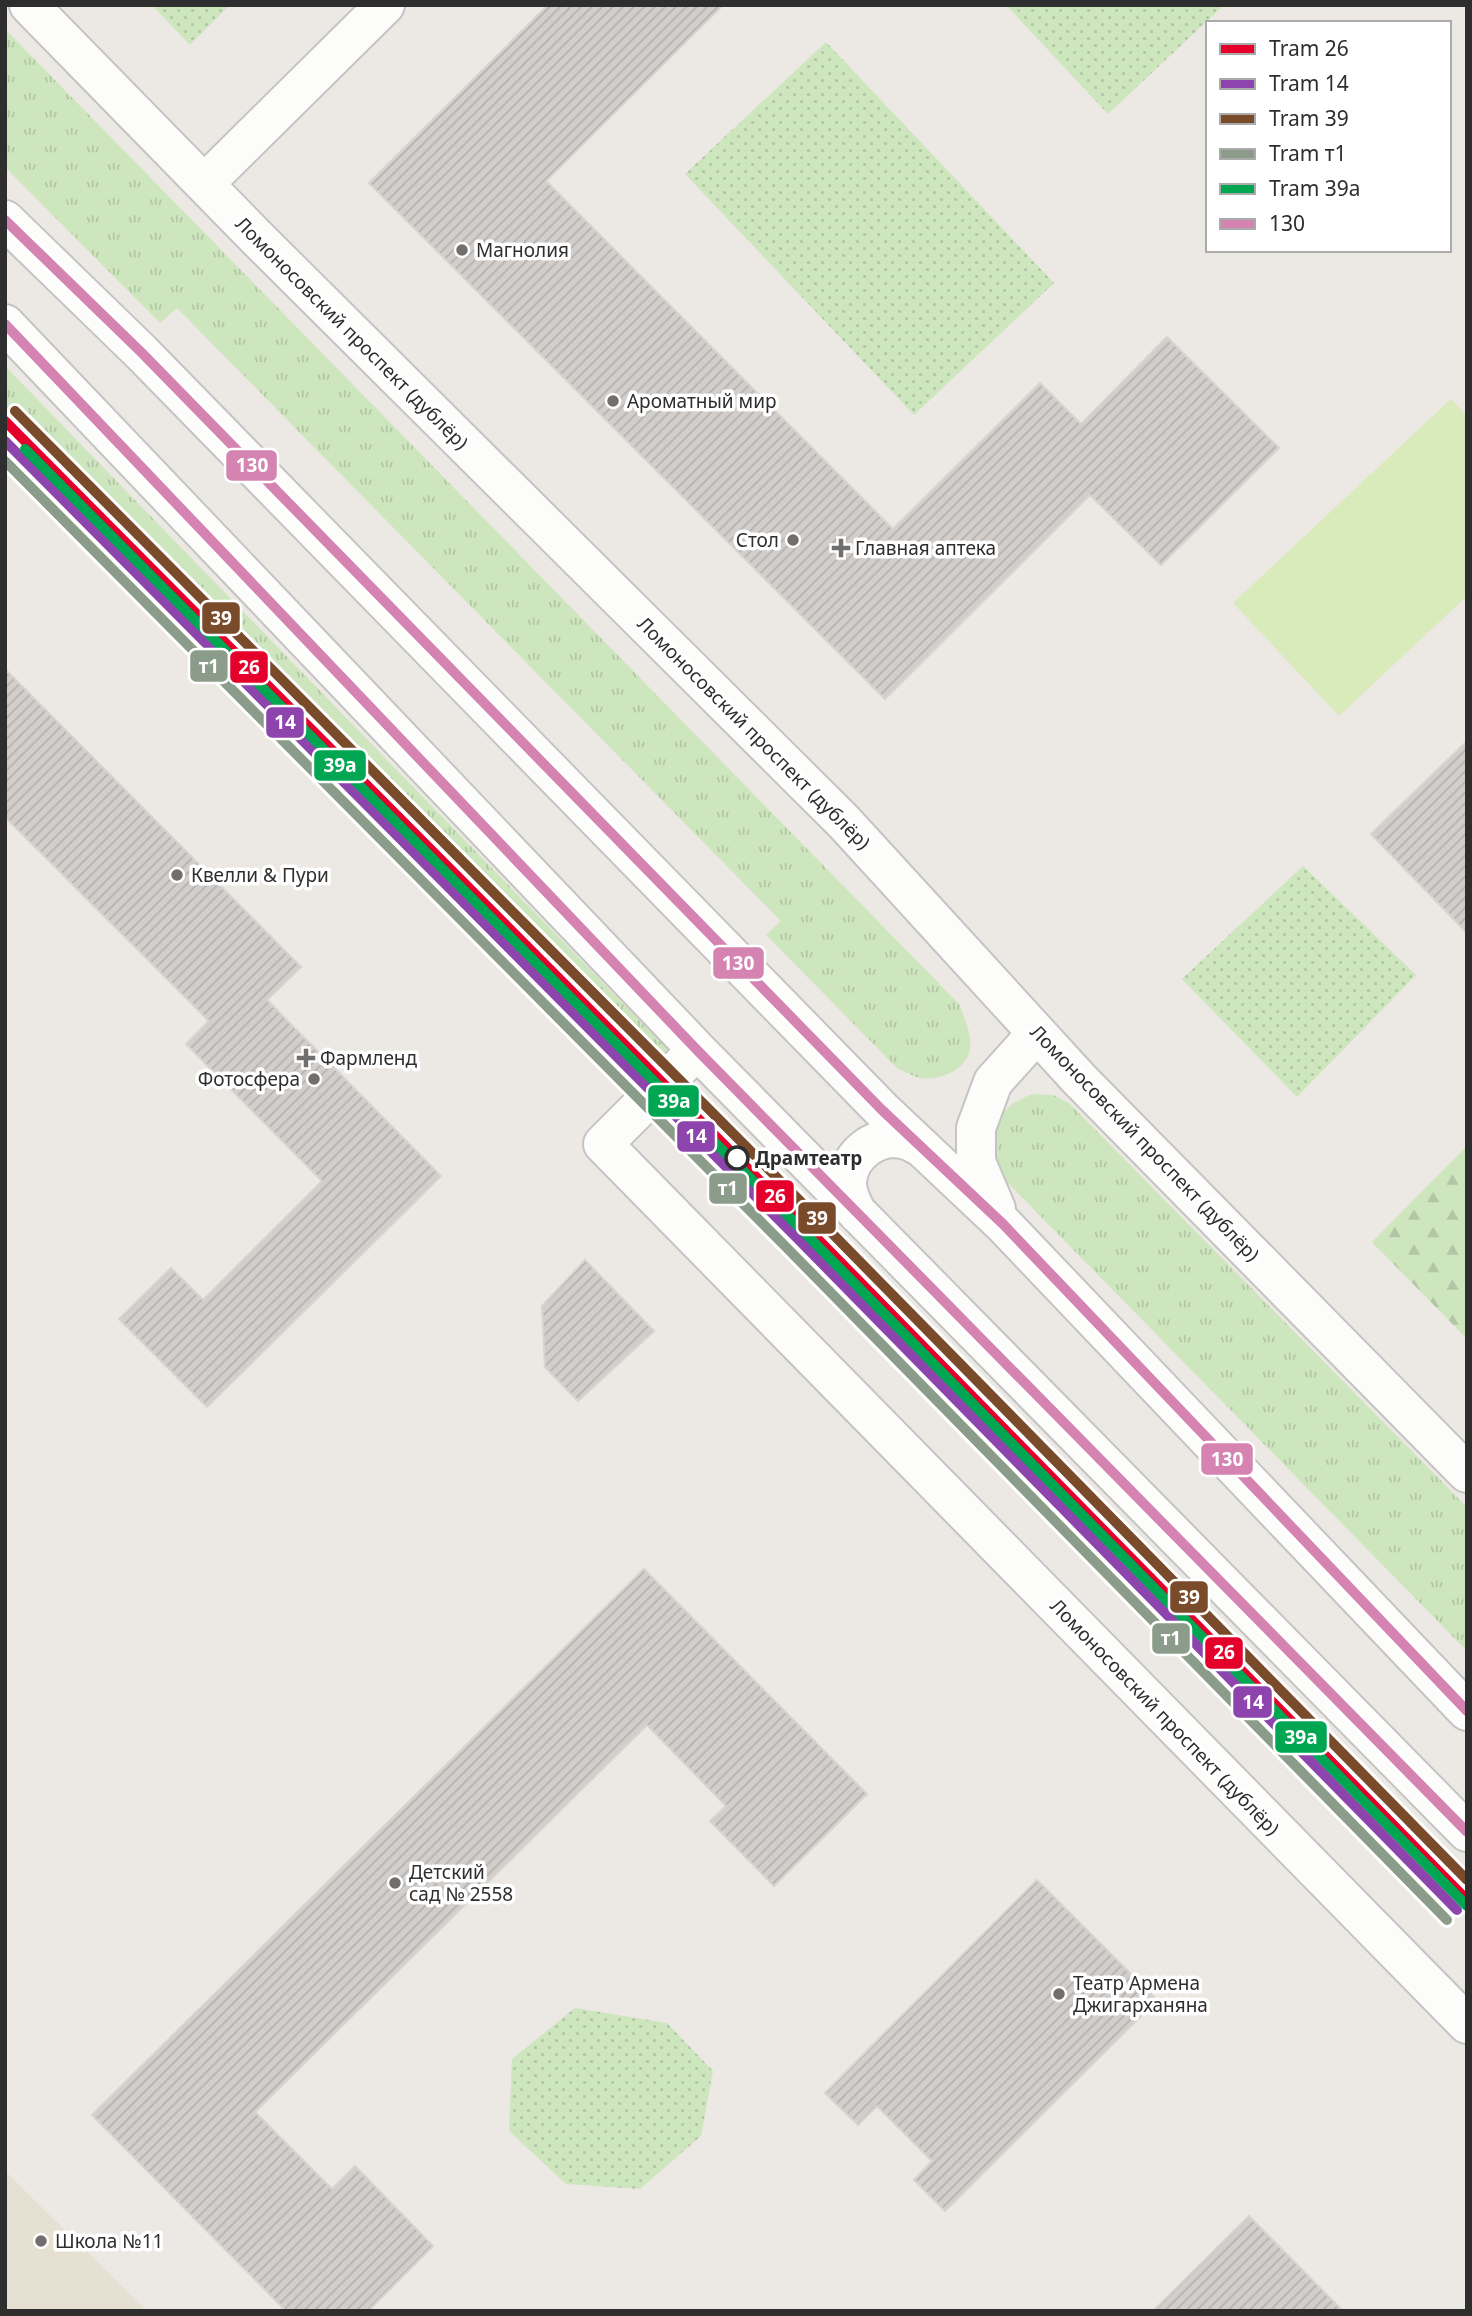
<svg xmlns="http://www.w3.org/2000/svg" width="1472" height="2316" viewBox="0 0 1472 2316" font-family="'Noto Sans',sans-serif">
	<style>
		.education { fill: #e6e0d3 }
		.grass { fill: url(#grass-tufts) }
		.forest { fill: url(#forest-firs) }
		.park { fill: url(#park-dots) }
		.pitch { fill: #d9eabb }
		.building { fill: url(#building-hatch); stroke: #d7d4d0; stroke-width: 2 }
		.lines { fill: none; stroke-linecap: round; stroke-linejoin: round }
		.secondary-casing { stroke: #c5c4c5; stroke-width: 42 }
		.secondary { stroke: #fcfcfb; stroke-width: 38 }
		.bus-1-casing { stroke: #fff; stroke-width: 16 }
		.bus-1 { stroke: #d584b1; stroke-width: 10 }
		.tram-1-casing { stroke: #fff; stroke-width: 16 }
		.tram-2-casing { stroke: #fff; stroke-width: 16 }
		.tram-3-casing { stroke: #fff; stroke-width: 16 }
		.tram-4-casing { stroke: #fff; stroke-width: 16 }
		.tram-5-casing { stroke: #fff; stroke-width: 16 }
		.tram-1 { stroke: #e4002b; stroke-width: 10 }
		.tram-2 { stroke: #8e44ad; stroke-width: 10 }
		.tram-3 { stroke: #7a4b2a; stroke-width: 10 }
		.tram-4 { stroke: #8b9c8a; stroke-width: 10 }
		.tram-5 { stroke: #00a651; stroke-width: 10 }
		.poi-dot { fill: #706f6e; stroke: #fff; stroke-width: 2.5 }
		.stop-dot { fill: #fff; stroke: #2e2e2e; stroke-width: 3.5 }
		.labels { text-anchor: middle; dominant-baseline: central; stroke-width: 7; stroke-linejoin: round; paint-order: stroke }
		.poi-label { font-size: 19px; fill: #2e2e2e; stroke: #fff; text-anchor: start }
		.street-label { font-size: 19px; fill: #2e2e2e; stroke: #fff }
		.stop-label { font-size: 19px; font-weight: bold; fill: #2e2e2e; stroke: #fff; text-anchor: start }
		.line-badge { stroke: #fff; stroke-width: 2.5 }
		.badge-label { font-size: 19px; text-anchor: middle; font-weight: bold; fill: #fff }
	</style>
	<defs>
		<pattern id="grass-tufts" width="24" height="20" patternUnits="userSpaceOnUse" patternTransform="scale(1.75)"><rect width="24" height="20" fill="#cee6be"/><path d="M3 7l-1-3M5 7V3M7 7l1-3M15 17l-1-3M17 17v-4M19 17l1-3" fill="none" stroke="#b1c6a4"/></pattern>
		<pattern id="forest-firs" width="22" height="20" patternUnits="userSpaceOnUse" patternTransform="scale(1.75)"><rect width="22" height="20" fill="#cee6be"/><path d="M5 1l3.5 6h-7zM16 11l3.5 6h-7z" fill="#b1c6a4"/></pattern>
		<pattern id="park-dots" width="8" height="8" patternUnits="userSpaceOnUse" patternTransform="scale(1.75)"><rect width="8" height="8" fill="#cee6be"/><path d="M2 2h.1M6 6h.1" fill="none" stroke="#b1c6a4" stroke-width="1.8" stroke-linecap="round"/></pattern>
		<pattern id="building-hatch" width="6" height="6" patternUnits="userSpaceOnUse" patternTransform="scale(1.75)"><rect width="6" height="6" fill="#d1cecb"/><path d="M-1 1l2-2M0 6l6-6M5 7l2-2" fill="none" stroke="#b4b1af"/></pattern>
	</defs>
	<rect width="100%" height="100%" fill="#ece8e4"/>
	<!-- education -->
	<path class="education" d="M5 2171 147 2311H5Z"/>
	<!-- grass -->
	<path class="grass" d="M5 29 959 1004C964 1018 974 1037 969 1053 963 1072 937 1081 919 1078 912 1076 905 1071 898 1069L766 935 781 921 177 308 160 323 5 167Z
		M5 366 676 1058 660 1074 5 408Z
		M1032 1094 1053 1095 1069 1103 1467 1507V1651L1000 1175 990 1144 1000 1115 1013 1103Z"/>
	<!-- forest -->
	<path class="forest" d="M1467 1146V1339L1372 1242Z"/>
	<!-- park -->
	<path class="park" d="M152 5H230L190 45Z
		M1006 5H1224L1108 114Z
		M826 42 1054 283 914 415 685 174Z
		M1303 866 1416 975 1297 1097 1182 979Z
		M575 2008 667 2023 713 2071 701 2136 640 2189 566 2184 509 2131 512 2059Z"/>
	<!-- pitch -->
	<path class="pitch" d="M1451 399 1467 416V596L1339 716 1233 603Z"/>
	<!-- building -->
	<path class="building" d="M548 5H723L546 181 893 529 1040 383 1081 424 1167 337 1279 448 1161 565 1090 495 885 699 369 183Z
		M5 669 301 967 267 1000 441 1176 207 1407 119 1319 171 1268 203 1300 322 1181 186 1044 209 1021 5 817Z
		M1467 741V933L1371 834Z
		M585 1260 654 1331 578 1401 545 1367 542 1306Z
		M644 1569 867 1794 774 1886 710 1821 726 1806 647 1725 255 2112 332 2189 355 2166 433 2246 368 2311H286L92 2115Z
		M1037 1880 1157 2000 945 2211 914 2180 932 2161 877 2106 858 2125 825 2093Z
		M1249 2216 1343 2311H1153Z"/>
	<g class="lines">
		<!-- secondary casing -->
		<g class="secondary-casing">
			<path id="secondary" d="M29 5 258 239 844 822 1080 1080 1467 1473
				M205 183 385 5
				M5 220 141 352 882 1110 1003 1224 1467 1711
				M5 324 697 1050 1467 1832
				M697 1050 603 1144 1467 2024
				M996 1209 976 1162V1128L993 1082 1037 1033
				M858 1214C852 1204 847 1195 847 1183 848 1154 878 1132 906 1140 911 1141 916 1145 921 1147"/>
		</g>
		<!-- secondary -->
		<use href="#secondary" class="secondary"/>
		<!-- bus-1 casing -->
		<g class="bus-1-casing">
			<path id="bus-1" d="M5 220 141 352 882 1110 1003 1224 1467 1711
				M5 324 697 1050 1467 1832"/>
		</g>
		<!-- bus-1 -->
		<use href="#bus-1" class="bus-1"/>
		<!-- tram-1 casing -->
		<g class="tram-1-casing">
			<path id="tram-1" d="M5 421 806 1227 1467 1900"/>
		</g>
		<!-- tram-2 casing -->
		<g class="tram-2-casing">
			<path id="tram-2" d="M5 441 796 1237 1457 1910"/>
		</g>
		<!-- tram-3 casing -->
		<g class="tram-3-casing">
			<path id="tram-3" d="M15 411 816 1217 1467 1880"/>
		</g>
		<!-- tram-4 casing -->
		<g class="tram-4-casing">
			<path id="tram-4" d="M5 461 786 1247 1447 1920"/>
		</g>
		<!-- tram-5 casing -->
		<g class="tram-5-casing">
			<path id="tram-5" d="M25 449 802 1230 1467 1906"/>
		</g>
		<!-- tram-1 -->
		<use href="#tram-1" class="tram-1"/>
		<!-- tram-2 -->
		<use href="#tram-2" class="tram-2"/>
		<!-- tram-3 -->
		<use href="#tram-3" class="tram-3"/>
		<!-- tram-4 -->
		<use href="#tram-4" class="tram-4"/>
		<!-- tram-5 -->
		<use href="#tram-5" class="tram-5"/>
	</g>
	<!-- markers -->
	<g class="poi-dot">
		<circle cx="462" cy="250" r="7"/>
		<circle cx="613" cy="401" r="7"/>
		<circle cx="793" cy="540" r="7"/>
		<path d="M837.5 537.5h7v7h7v7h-7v7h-7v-7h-7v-7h7z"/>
		<circle cx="177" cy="875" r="7"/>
		<path d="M302.5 1047.5h7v7h7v7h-7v7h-7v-7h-7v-7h7z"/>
		<circle cx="314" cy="1079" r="7"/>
		<circle cx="395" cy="1883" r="7"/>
		<circle cx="1059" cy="1994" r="7"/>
		<circle cx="41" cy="2241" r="7"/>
	</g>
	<circle class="stop-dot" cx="737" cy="1158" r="11"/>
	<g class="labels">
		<!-- poi labels -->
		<g class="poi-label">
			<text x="476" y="250">Магнолия</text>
			<text x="627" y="401">Ароматный мир</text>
			<text x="779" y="540" text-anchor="end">Стол</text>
			<text x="855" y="548">Главная аптека</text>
			<text x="191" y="875">Квелли &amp; Пури</text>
			<text x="320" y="1058">Фармленд</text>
			<text x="300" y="1079" text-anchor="end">Фотосфера</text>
			<text x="409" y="1872">Детский<tspan x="409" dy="22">сад № 2558</tspan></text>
			<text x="1073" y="1983">Театр Армена<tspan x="1073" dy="22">Джигарханяна</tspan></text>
			<text x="55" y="2241">Школа №11</text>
		</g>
		<!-- street labels -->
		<g class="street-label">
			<text transform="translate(352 333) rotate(45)">Ломоносовский проспект (дублёр)</text>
			<text transform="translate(754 733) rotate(45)">Ломоносовский проспект (дублёр)</text>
			<text transform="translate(1145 1143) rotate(46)">Ломоносовский проспект (дублёр)</text>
			<text transform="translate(1165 1717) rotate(46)">Ломоносовский проспект (дублёр)</text>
		</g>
		<!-- stop labels -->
		<g class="stop-label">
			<text x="755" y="1158">Драмтеатр</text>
		</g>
	</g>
	<g class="line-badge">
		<rect x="225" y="449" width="53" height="33" rx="7" fill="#d584b1"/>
		<rect x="201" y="601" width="40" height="34" rx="7" fill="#7a4b2a"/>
		<rect x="189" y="649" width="40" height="34" rx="7" fill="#8b9c8a"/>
		<rect x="229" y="650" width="40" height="34" rx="7" fill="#e4002b"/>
		<rect x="265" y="706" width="40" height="33" rx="7" fill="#8e44ad"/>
		<rect x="313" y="749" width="54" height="33" rx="7" fill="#00a651"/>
		<rect x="712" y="946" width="53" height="34" rx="7" fill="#d584b1"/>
		<rect x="647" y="1084" width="53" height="34" rx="7" fill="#00a651"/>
		<rect x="676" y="1120" width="40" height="33" rx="7" fill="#8e44ad"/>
		<rect x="708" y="1172" width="40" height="33" rx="7" fill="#8b9c8a"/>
		<rect x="755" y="1179" width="40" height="34" rx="7" fill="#e4002b"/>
		<rect x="797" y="1201" width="40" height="34" rx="7" fill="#7a4b2a"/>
		<rect x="1200" y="1442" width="54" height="34" rx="7" fill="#d584b1"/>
		<rect x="1169" y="1580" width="40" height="34" rx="7" fill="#7a4b2a"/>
		<rect x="1151" y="1622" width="40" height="33" rx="7" fill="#8b9c8a"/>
		<rect x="1204" y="1636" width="40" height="34" rx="7" fill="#e4002b"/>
		<rect x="1232" y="1685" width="41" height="34" rx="7" fill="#8e44ad"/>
		<rect x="1274" y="1720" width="54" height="34" rx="7" fill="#00a651"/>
	</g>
	<g class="badge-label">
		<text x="252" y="472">130</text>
		<text x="221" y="625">39</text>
		<text x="209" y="673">т1</text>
		<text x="249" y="674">26</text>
		<text x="285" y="729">14</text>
		<text x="340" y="772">39а</text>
		<text x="738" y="970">130</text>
		<text x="674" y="1108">39а</text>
		<text x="696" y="1143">14</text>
		<text x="728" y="1195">т1</text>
		<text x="775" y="1203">26</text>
		<text x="817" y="1225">39</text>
		<text x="1227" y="1466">130</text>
		<text x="1189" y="1604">39</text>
		<text x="1171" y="1645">т1</text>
		<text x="1224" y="1659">26</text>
		<text x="1253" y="1709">14</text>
		<text x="1301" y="1744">39а</text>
	</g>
	<!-- border -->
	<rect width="1472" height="2316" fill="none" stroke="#2e2e2e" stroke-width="14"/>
	<!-- legend -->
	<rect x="1206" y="21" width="245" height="231" fill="#ffffff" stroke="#ababab" stroke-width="2"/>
	<rect x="1220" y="44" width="35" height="10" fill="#e4002b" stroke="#ababab" stroke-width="2"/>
	<text x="1269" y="56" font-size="21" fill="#2e2e2e">Tram 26</text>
	<rect x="1220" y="79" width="35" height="10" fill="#8e44ad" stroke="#ababab" stroke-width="2"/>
	<text x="1269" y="91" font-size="21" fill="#2e2e2e">Tram 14</text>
	<rect x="1220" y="114" width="35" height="10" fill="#7a4b2a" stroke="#ababab" stroke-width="2"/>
	<text x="1269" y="126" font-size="21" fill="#2e2e2e">Tram 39</text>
	<rect x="1220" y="149" width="35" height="10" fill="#8b9c8a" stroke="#ababab" stroke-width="2"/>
	<text x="1269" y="161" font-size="21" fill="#2e2e2e">Tram т1</text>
	<rect x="1220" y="184" width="35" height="10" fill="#00a651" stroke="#ababab" stroke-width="2"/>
	<text x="1269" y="196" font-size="21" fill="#2e2e2e">Tram 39а</text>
	<rect x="1220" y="219" width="35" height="10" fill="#d584b1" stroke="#ababab" stroke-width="2"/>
	<text x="1269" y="231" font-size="21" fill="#2e2e2e">130</text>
</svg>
